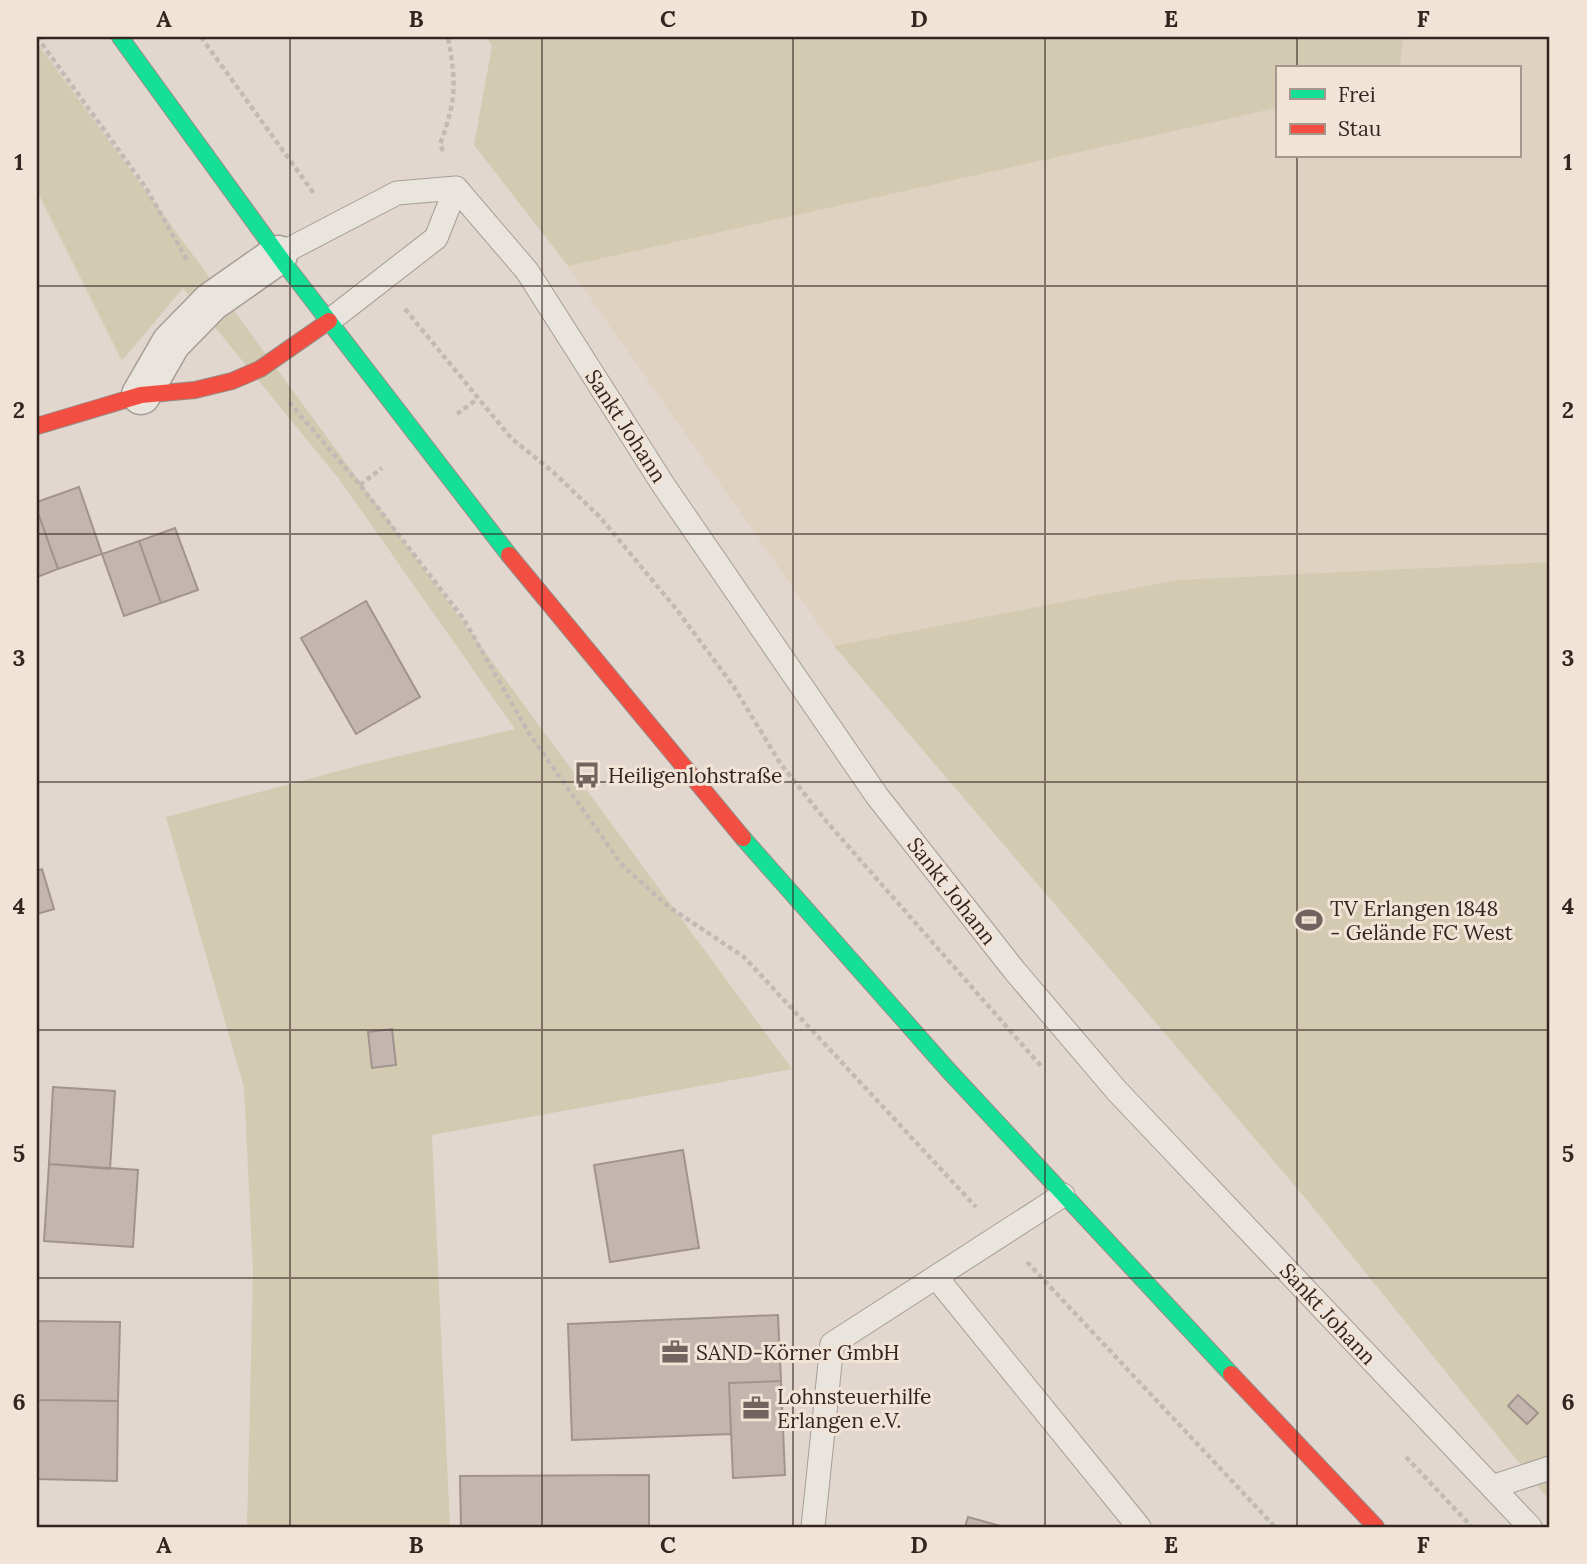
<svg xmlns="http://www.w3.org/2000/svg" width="1587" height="1564" viewBox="0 0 1587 1564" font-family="Lora,serif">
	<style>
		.farmland { fill: #dfd2c0 }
		.green { fill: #d2cbb2 }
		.building { fill: #c4b6af; stroke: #a1938e; stroke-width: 2 }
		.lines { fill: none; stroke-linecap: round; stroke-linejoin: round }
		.lane-casing { stroke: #a69d97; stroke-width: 25 }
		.street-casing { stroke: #a69d97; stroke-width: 41 }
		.fast-casing { stroke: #968d86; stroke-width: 18 }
		.jam-casing { stroke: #968d86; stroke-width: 18 }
		.path { stroke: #c2bbb5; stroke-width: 4.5; stroke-dasharray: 5 3.5; stroke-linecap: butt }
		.lane { stroke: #eae4de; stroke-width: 23 }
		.street { stroke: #eae4de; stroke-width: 38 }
		.fast { stroke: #16e098; stroke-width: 16 }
		.jam { stroke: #f24e42; stroke-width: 16 }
		.grid { fill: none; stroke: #342520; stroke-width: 2; stroke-opacity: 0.55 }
		.labels { text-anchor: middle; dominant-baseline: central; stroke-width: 6; stroke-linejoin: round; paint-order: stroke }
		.street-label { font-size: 21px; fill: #342520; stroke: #f1e3d5 }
		.poi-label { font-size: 21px; fill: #342520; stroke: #f1e3d5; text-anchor: start }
		.neatline { fill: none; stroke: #342520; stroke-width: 2.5 }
		.grid-label { font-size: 23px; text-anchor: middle; font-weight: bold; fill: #342520 }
	</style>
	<rect width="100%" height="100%" fill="#e1d7ce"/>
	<!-- farmland -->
	<path class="farmland" d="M1403 37H1550V562L1177 580 834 646 568 266 1277 108V156H1519V68H1400Z"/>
	<!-- green -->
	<path class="green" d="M486 37H1403L1400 68H1277V108L568 266 474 145 492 46Z
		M37 43 792 1069 432 1135 450 1527H247L253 1271 244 1087 166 817 365 764 515 729 339 479 183 288 122 361 37 191Z
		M1550 562V1501L1302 1194 834 646 1177 580Z"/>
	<!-- building -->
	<path class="building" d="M79 487 102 554 58 569 37 510V502Z
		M37 510 58 569 37 577Z
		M175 528 198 590 161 603 139 541Z
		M139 541 161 603 124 616 102 554Z
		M366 601 420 697 356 734 301 638Z
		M42 869 54 909 37 914V871Z
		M392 1029 396 1065 372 1068 368 1032Z
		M53 1087 115 1091 110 1169 49 1164Z
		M683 1150 699 1248 610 1262 594 1165Z
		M49 1164 138 1170 133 1247 44 1241Z
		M778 1315 781 1381 729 1383 731 1434 572 1440 568 1324Z
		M37 1321 120 1322 118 1401 37 1400Z
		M781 1381 785 1475 733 1478 729 1383Z
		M1518 1395 1538 1413 1527 1424 1508 1406Z
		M37 1400 118 1401 117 1481 37 1479Z
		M649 1475V1527H461L460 1476Z
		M968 1517 1004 1527H965Z"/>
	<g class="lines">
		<!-- lane casing -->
		<g class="lane-casing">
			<path id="lane" d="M456 188 527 271 664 486 877 796 1014 970 1117 1091 1530 1527
				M278 255 397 193 456 188
				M329 321 436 238 456 188
				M936 1277 1139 1527
				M1492 1487 1550 1468
				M813 1527 832 1344 1063 1195"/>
		</g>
		<!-- street casing -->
		<g class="street-casing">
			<path id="street" d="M141 395 171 343 211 302 278 255"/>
		</g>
		<!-- fast casing -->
		<g class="fast-casing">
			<path id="fast" d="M120 37 284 263 509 555
				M743 838 949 1071 1231 1374"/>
		</g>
		<!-- jam casing -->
		<g class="jam-casing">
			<path id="jam" d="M37 426 141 395 195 390 232 381 260 369 329 321
				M509 555 743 838
				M1231 1374 1376 1527"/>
		</g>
		<!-- path -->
		<path class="path" d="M37 37 146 188 188 262
			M201 37 315 195
			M443 151 440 144C457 100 456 82 448 37
			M405 309 511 438 553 472 600 517 677 610 734 687 780 763 826 821 1041 1066
			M289 402 360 485 463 618 530 735 622 865 669 907 744 957 976 1207
			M457 414 476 400
			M360 485 382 468
			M1027 1262 1275 1527
			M1406 1457 1472 1527"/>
		<!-- lane -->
		<use href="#lane" class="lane"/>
		<!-- street -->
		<use href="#street" class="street"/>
		<!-- fast -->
		<use href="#fast" class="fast"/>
		<!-- jam -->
		<use href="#jam" class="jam"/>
	</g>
	<!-- grid -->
	<path class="grid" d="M290 37V1527M542 37V1527M793 37V1527M1045 37V1527M1297 37V68M1297 156V1527M37 286H1550M37 534H1550M37 782H1550M37 1030H1550M37 1278H1550"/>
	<!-- icons -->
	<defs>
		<g id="bus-bare" transform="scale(2.1)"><path d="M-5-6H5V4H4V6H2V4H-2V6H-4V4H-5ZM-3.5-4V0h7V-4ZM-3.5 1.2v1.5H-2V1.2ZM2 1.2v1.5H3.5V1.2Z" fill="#71635d" stroke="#f1e3d5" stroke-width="2.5" paint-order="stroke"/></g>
		<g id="stadium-bare" transform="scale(2.1)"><path d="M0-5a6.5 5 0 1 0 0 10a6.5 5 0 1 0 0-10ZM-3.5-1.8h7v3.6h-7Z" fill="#71635d" stroke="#f1e3d5" stroke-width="2.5" paint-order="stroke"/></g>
		<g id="office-bare" transform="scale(2.1)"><path d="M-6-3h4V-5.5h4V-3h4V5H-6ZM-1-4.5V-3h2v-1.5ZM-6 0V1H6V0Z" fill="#71635d" stroke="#f1e3d5" stroke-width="2.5" paint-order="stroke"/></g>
	</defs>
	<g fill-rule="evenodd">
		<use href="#bus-bare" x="587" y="775"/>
		<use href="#stadium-bare" x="1309" y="920"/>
		<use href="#office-bare" x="675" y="1352"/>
		<use href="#office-bare" x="756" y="1408"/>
	</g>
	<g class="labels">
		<!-- street labels -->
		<g class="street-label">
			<text transform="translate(626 426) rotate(57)">Sankt Johann</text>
			<text transform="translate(952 891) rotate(52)">Sankt Johann</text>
			<text transform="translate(1328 1314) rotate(47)">Sankt Johann</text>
		</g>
		<!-- poi labels -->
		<g class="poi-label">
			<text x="608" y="775">Heiligenlohstraße</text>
			<text x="1330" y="908">TV Erlangen 1848<tspan x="1330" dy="24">- Gelände FC West</tspan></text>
			<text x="696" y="1352">SAND-Körner GmbH</text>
			<text x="777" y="1396">Lohnsteuerhilfe<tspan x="777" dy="24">Erlangen e.V.</tspan></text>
		</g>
	</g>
	<!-- border -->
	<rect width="1587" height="1564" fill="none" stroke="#f1e3d5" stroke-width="77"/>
	<!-- legend -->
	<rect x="1276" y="66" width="245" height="91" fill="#f1e3d5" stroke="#a5978d" stroke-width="2"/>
	<rect x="1290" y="89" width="35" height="10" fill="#16e098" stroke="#a5978d" stroke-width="2"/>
	<text x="1338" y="102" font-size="21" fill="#342520">Frei</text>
	<rect x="1290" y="124" width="35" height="10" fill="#f24e42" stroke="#a5978d" stroke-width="2"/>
	<text x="1338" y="136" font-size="21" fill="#342520">Stau</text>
	<rect x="38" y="38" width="1510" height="1488" class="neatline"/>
	<g class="grid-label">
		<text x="164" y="27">A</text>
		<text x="416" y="27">B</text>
		<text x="668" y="27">C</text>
		<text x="919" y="27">D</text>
		<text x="1171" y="27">E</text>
		<text x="1423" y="27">F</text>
		<text x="19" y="170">1</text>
		<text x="1568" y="170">1</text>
		<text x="19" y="418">2</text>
		<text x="1568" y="418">2</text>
		<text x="19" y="666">3</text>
		<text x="1568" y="666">3</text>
		<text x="19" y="914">4</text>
		<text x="1568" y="914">4</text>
		<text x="19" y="1162">5</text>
		<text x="1568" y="1162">5</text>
		<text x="19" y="1410">6</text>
		<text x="1568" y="1410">6</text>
		<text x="164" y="1553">A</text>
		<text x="416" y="1553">B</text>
		<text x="668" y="1553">C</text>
		<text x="919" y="1553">D</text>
		<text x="1171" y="1553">E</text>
		<text x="1423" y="1553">F</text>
	</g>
</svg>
